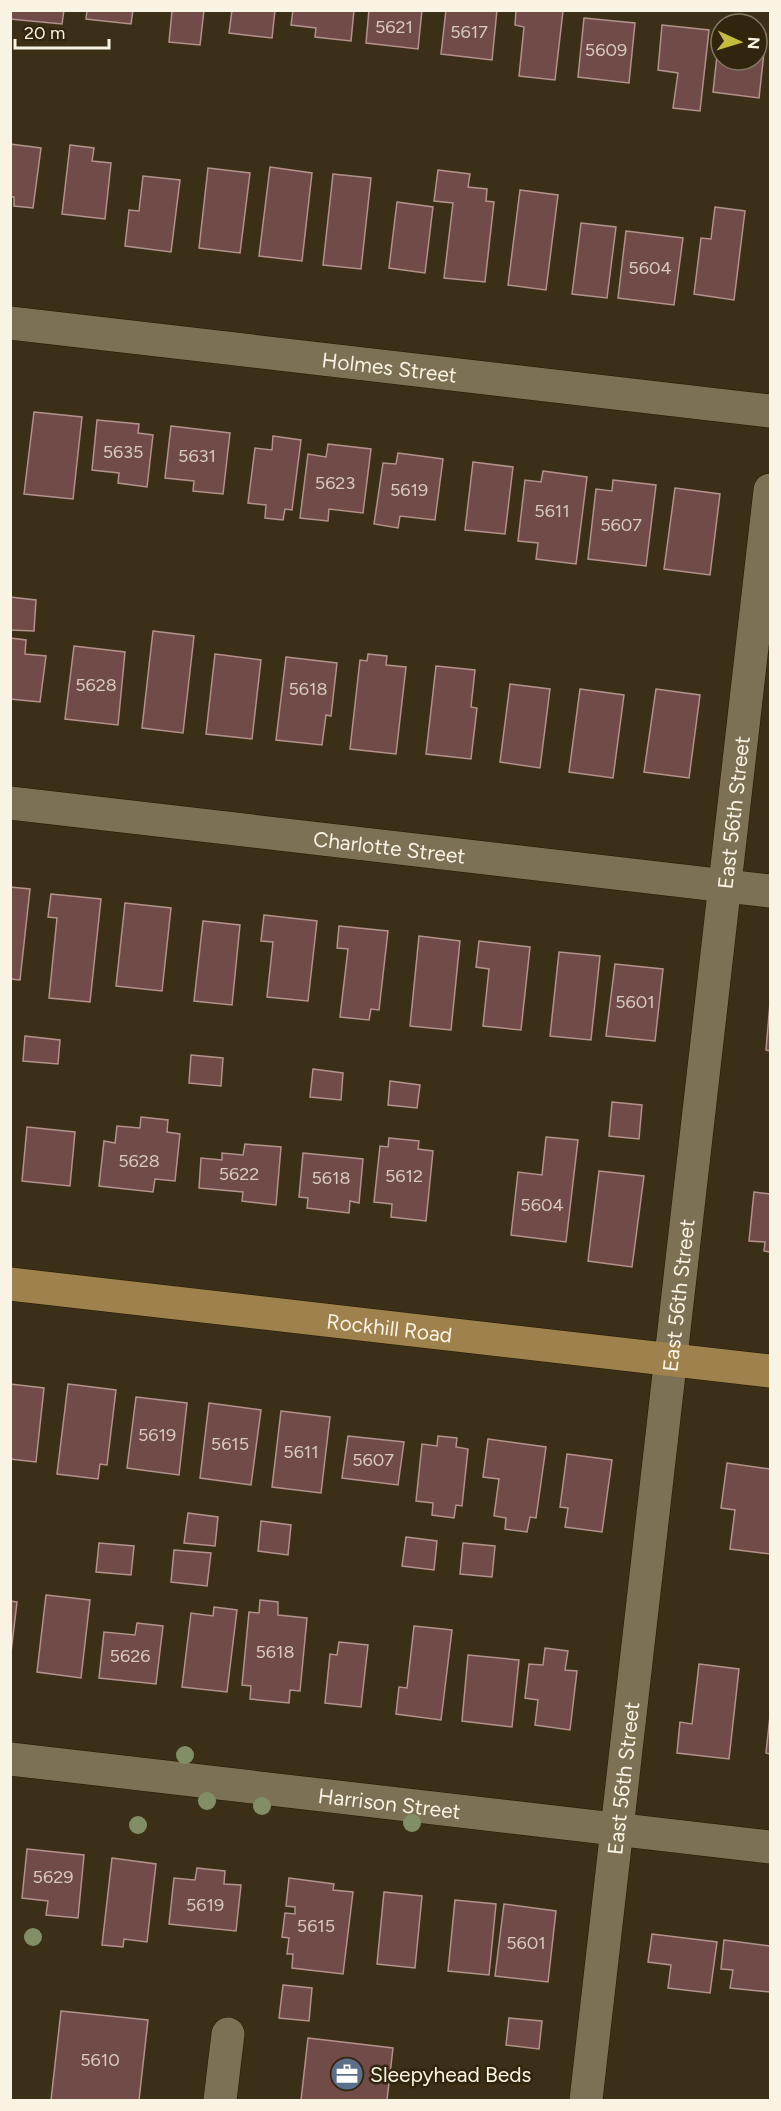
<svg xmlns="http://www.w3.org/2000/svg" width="781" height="2111" viewBox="0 0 781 2111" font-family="Figtree,sans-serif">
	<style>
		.building { fill: #704b47; stroke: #b3918c; stroke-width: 1.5 }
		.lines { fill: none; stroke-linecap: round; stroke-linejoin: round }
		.minor-casing { stroke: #221801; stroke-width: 34 }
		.major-casing { stroke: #221801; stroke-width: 34 }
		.minor { stroke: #7c7055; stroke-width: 33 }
		.major { stroke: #9f814d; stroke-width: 33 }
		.tree { fill: #828f66 }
		.labels { text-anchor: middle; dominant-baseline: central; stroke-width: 5; stroke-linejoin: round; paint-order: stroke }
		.number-label { font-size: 18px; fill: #d7c9bd }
		.street-label { font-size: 21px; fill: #f9f3e4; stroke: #31260d }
		.poi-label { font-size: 21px; fill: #f9f3e4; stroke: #31260d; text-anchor: start }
	</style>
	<rect width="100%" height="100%" fill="#3b3017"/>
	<!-- building -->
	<path class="building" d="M10 10H64L62 24 10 19Z
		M87 10H133L131 24 86 19Z
		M169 10H204L200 45 169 42 172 11Z
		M232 10H275L272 38 229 33Z
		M293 10H354L351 41 315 37 316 28 291 25Z
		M369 10H422L418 49 366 43Z
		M446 10H497L492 60 441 54Z
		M516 10 563 11 555 80 519 76 524 27 515 25Z
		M584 18 635 23 629 83 578 77Z
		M662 25 709 30 700 111 673 108 678 73 658 70Z
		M720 28 721 60H757V33L766 34 759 98 713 92Z
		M10 144 41 148 33 208 14 206V197H10Z
		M70 145 94 148 92 161 111 163 105 219 62 214Z
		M270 167 312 173 302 261 259 256Z
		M208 168 250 173 240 253 199 248Z
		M438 170 470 174 468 187 487 189 486 201 494 202 485 282 444 278 453 203 434 201Z
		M333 174 371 178 361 269 323 265Z
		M143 176 180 180 171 252 125 246 129 210 139 211Z
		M520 190 558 195 546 290 508 285Z
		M397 202 433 207 425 273 389 268Z
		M715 207 745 211 734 300 694 294 701 238 711 239Z
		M581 223 616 227 607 298 572 294Z
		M626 231 683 238 674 305 618 298Z
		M34 412 82 417 73 499 24 494Z
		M97 420 139 424 138 433 153 435 147 487 118 483 119 473 92 470Z
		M171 426 230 433 223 494 193 491 194 481 165 478Z
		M273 436 301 440 292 510 285 509 283 520 265 518 266 505 248 503 255 448 272 450Z
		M328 444 371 449 363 513 329 509 328 521 300 518 308 454 326 457Z
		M398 453 443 459 435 520 400 516 398 528 374 524 383 463 396 464Z
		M473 462 513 467 505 534 465 530Z
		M543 471 587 477 576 564 536 559 538 543 518 541 525 480 541 482Z
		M613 480 656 485 646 566 588 559 596 489 612 491Z
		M675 488 720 494 710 575 664 569Z
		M10 597 36 600 34 631 10 630Z
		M153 631 194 636 183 733 142 728Z
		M10 638 26 640 25 654 46 656 40 702 10 699Z
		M74 646 125 652 118 725 65 719Z
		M215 654 261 660 252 739 206 734Z
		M368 654 387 656 386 665 406 667 396 754 350 749 360 660 367 661Z
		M286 657 337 663 331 716 326 715 322 745 276 740Z
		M436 666 475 670 471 707 477 708 471 759 426 754Z
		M510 684 550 689 540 768 500 762Z
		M580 689 624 695 613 778 569 772Z
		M656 689 700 695 689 778 644 772Z
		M10 887 30 889 20 980 10 979Z
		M51 894 101 899 90 1002 49 998 57 918 48 917Z
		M125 903 171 908 162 991 116 986Z
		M264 915 317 921 308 1001 267 997 273 942 261 941Z
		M203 921 240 925 232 1005 194 1001Z
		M339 926 388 931 379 1010 371 1009 369 1020 340 1017 348 949 337 948Z
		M419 936 460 941 451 1030 410 1026Z
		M479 941 530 947 521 1030 483 1026 489 969 476 967Z
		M559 952 600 956 591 1040 550 1036Z
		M615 964 663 969 655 1041 606 1036Z
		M770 1003V1051L766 1050Z
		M25 1036 60 1040 58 1064 23 1061Z
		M191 1055 223 1058 221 1086 189 1083Z
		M313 1069 343 1073 341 1100 310 1097Z
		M390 1081 420 1085 417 1108 388 1105Z
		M612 1102 642 1105 639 1139 609 1136Z
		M141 1117 168 1120 167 1132 180 1134 175 1181 155 1179 153 1192 99 1186 104 1141 115 1143 117 1126 140 1128Z
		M27 1127 75 1132 70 1186 22 1181Z
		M546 1137 578 1140 566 1242 511 1235 518 1172 542 1175Z
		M389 1138 419 1141 418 1149 433 1151 426 1221 391 1217 392 1204 374 1202 380 1146 388 1147Z
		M245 1144 281 1147 276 1205 242 1201 243 1192 199 1188 201 1158 222 1160V1153L243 1155Z
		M303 1153 363 1159 359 1203 350 1201 349 1213 307 1208 308 1198 299 1197Z
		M599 1171 644 1176 632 1267 588 1261Z
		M754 1192 770 1194V1252L764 1251 765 1242 749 1241Z
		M10 1384 44 1388 36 1462 10 1459Z
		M68 1384 116 1390 107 1465 100 1464 98 1479 57 1474Z
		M136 1397 187 1403 179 1475 127 1468Z
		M209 1403 261 1410 251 1485 200 1478Z
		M281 1411 330 1417 321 1493 272 1487Z
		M348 1436 404 1442 398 1485 342 1478Z
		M438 1436 457 1438 456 1447 468 1449 462 1506 456 1505 454 1518 432 1515 433 1503 416 1501 422 1444 437 1446Z
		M488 1439 546 1447 536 1518 530 1517 527 1532 505 1529 506 1518 494 1516 499 1479 483 1477Z
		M567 1454 612 1460 602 1532 565 1527 568 1508 560 1507Z
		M727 1463 770 1469V1554L730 1549 735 1510 721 1508Z
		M188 1513 218 1517 215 1546 184 1543Z
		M261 1521 291 1525 288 1555 258 1551Z
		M406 1537 437 1541 434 1570 402 1566Z
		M99 1543 134 1546 131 1575 96 1572Z
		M463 1543 495 1546 492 1577 460 1574Z
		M174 1550 211 1553 207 1586 171 1582Z
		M46 1595 90 1600 81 1678 37 1672Z
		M260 1600 278 1602V1615L307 1618 300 1691 290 1690 289 1703 250 1699 251 1686 242 1685 249 1612 259 1613Z
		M10 1601 17 1602 10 1661Z
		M214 1607 237 1610 227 1692 182 1687 191 1613 213 1616Z
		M137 1623 163 1626 156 1684 99 1678 104 1632 135 1635Z
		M414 1626 452 1630 441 1720 396 1714 399 1687 407 1688Z
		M339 1642 368 1645 361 1707 325 1703 330 1654 337 1655Z
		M545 1648 568 1651 565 1670 577 1671 570 1730 535 1725 538 1700 525 1698 529 1664 543 1665Z
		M468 1655 519 1660 512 1727 462 1721Z
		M699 1664 739 1669 729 1759 677 1753 680 1722 692 1724Z
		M770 1716V1754L766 1753Z
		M27 1849 84 1855 78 1918 46 1915 48 1901 22 1898Z
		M112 1858 156 1864 147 1942 124 1939 123 1947 102 1945Z
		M197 1868 225 1871 224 1884 241 1885 236 1931 169 1924 174 1878 195 1880Z
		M289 1878 334 1884 333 1890 353 1892 343 1974 292 1968 293 1954H287L289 1938 282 1937 285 1913 295 1914V1907L286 1906Z
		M384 1892 422 1896 415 1968 377 1964Z
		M455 1900 496 1904 489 1975 448 1971Z
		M504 1904 556 1911 548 1982 495 1976Z
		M652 1934 717 1942 710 1993 668 1988 671 1965 648 1962Z
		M724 1940 770 1946V1992L730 1988 733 1970 721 1969Z
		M283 1985 312 1988 309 2021 279 2018Z
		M61 2011 148 2020 139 2100H51Z
		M509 2018 542 2021 539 2049 506 2045Z
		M308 2038 393 2048 387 2100H301Z"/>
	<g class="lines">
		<!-- minor casing -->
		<g class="minor-casing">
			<g id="minor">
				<path id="s1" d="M10 323 770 411"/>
				<path id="s2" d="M10 803 770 891"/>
				<path id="s3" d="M10 1759 770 1847"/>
				<path d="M220 2100 228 2034"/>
				<path id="s4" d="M586 2100 770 490"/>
			</g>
		</g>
		<!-- major casing -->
		<g class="major-casing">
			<g id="major">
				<path id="s5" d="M10 1284 770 1371"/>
			</g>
		</g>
		<!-- minor -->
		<use href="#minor" class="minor"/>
		<!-- major -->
		<use href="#major" class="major"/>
	</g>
	<!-- trees -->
	<g class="tree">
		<circle cx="185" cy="1755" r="9"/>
		<circle cx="207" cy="1801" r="9"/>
		<circle cx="262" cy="1806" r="9"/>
		<circle cx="412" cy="1823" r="9"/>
		<circle cx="138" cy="1825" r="9"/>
		<circle cx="33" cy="1937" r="9"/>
	</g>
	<!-- icons -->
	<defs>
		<g id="office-disc" transform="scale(1.725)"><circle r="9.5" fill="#5c6f8a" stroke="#31260d"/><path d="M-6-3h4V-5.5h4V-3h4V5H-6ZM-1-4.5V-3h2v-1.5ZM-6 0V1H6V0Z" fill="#fff"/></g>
	</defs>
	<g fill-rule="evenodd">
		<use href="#office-disc" x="347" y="2074"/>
	</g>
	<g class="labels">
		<!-- number labels -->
		<g class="number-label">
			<text x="394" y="27">5621</text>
			<text x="469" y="32">5617</text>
			<text x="606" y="50">5609</text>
			<text x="650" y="268">5604</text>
			<text x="123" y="452">5635</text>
			<text x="197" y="456">5631</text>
			<text x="335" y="483">5623</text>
			<text x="409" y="490">5619</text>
			<text x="552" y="511">5611</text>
			<text x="621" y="525">5607</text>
			<text x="96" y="685">5628</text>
			<text x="308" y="689">5618</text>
			<text x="635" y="1002">5601</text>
			<text x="139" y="1161">5628</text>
			<text x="239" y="1174">5622</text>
			<text x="404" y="1176">5612</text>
			<text x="331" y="1178">5618</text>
			<text x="542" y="1205">5604</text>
			<text x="157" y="1435">5619</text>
			<text x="230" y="1444">5615</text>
			<text x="301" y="1452">5611</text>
			<text x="373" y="1460">5607</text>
			<text x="275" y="1652">5618</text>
			<text x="130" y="1656">5626</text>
			<text x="53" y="1877">5629</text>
			<text x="205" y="1905">5619</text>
			<text x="316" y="1926">5615</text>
			<text x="526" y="1943">5601</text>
			<text x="100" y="2060">5610</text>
		</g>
		<!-- street labels -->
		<g class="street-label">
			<text stroke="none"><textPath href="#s1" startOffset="382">Holmes Street</textPath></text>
			<text stroke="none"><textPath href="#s4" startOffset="1296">East 56th Street</textPath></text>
			<text stroke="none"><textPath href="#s2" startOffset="382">Charlotte Street</textPath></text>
			<text stroke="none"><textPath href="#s4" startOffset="810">East 56th Street</textPath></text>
			<text stroke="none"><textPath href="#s5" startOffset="382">Rockhill Road</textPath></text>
			<text stroke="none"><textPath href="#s4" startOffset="324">East 56th Street</textPath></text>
			<text stroke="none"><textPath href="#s3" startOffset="382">Harrison Street</textPath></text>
		</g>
		<!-- poi labels -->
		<g class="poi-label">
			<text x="370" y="2074">Sleepyhead Beds</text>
		</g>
	</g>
	<!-- border -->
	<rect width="781" height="2111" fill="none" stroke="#f9f3e4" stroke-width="24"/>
	<!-- north arrow -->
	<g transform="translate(739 42) rotate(94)"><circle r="28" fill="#31260d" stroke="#817863" stroke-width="1.5"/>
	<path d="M0-4.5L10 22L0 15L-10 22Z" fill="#c4bc3d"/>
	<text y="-9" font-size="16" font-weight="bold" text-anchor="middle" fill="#f9f3e4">N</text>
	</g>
	<!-- scale -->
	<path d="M15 39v9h94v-9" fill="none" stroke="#f9f3e4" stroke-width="3"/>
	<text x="24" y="39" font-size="18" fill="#f9f3e4" stroke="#31260d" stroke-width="4.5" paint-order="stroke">20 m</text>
</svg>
